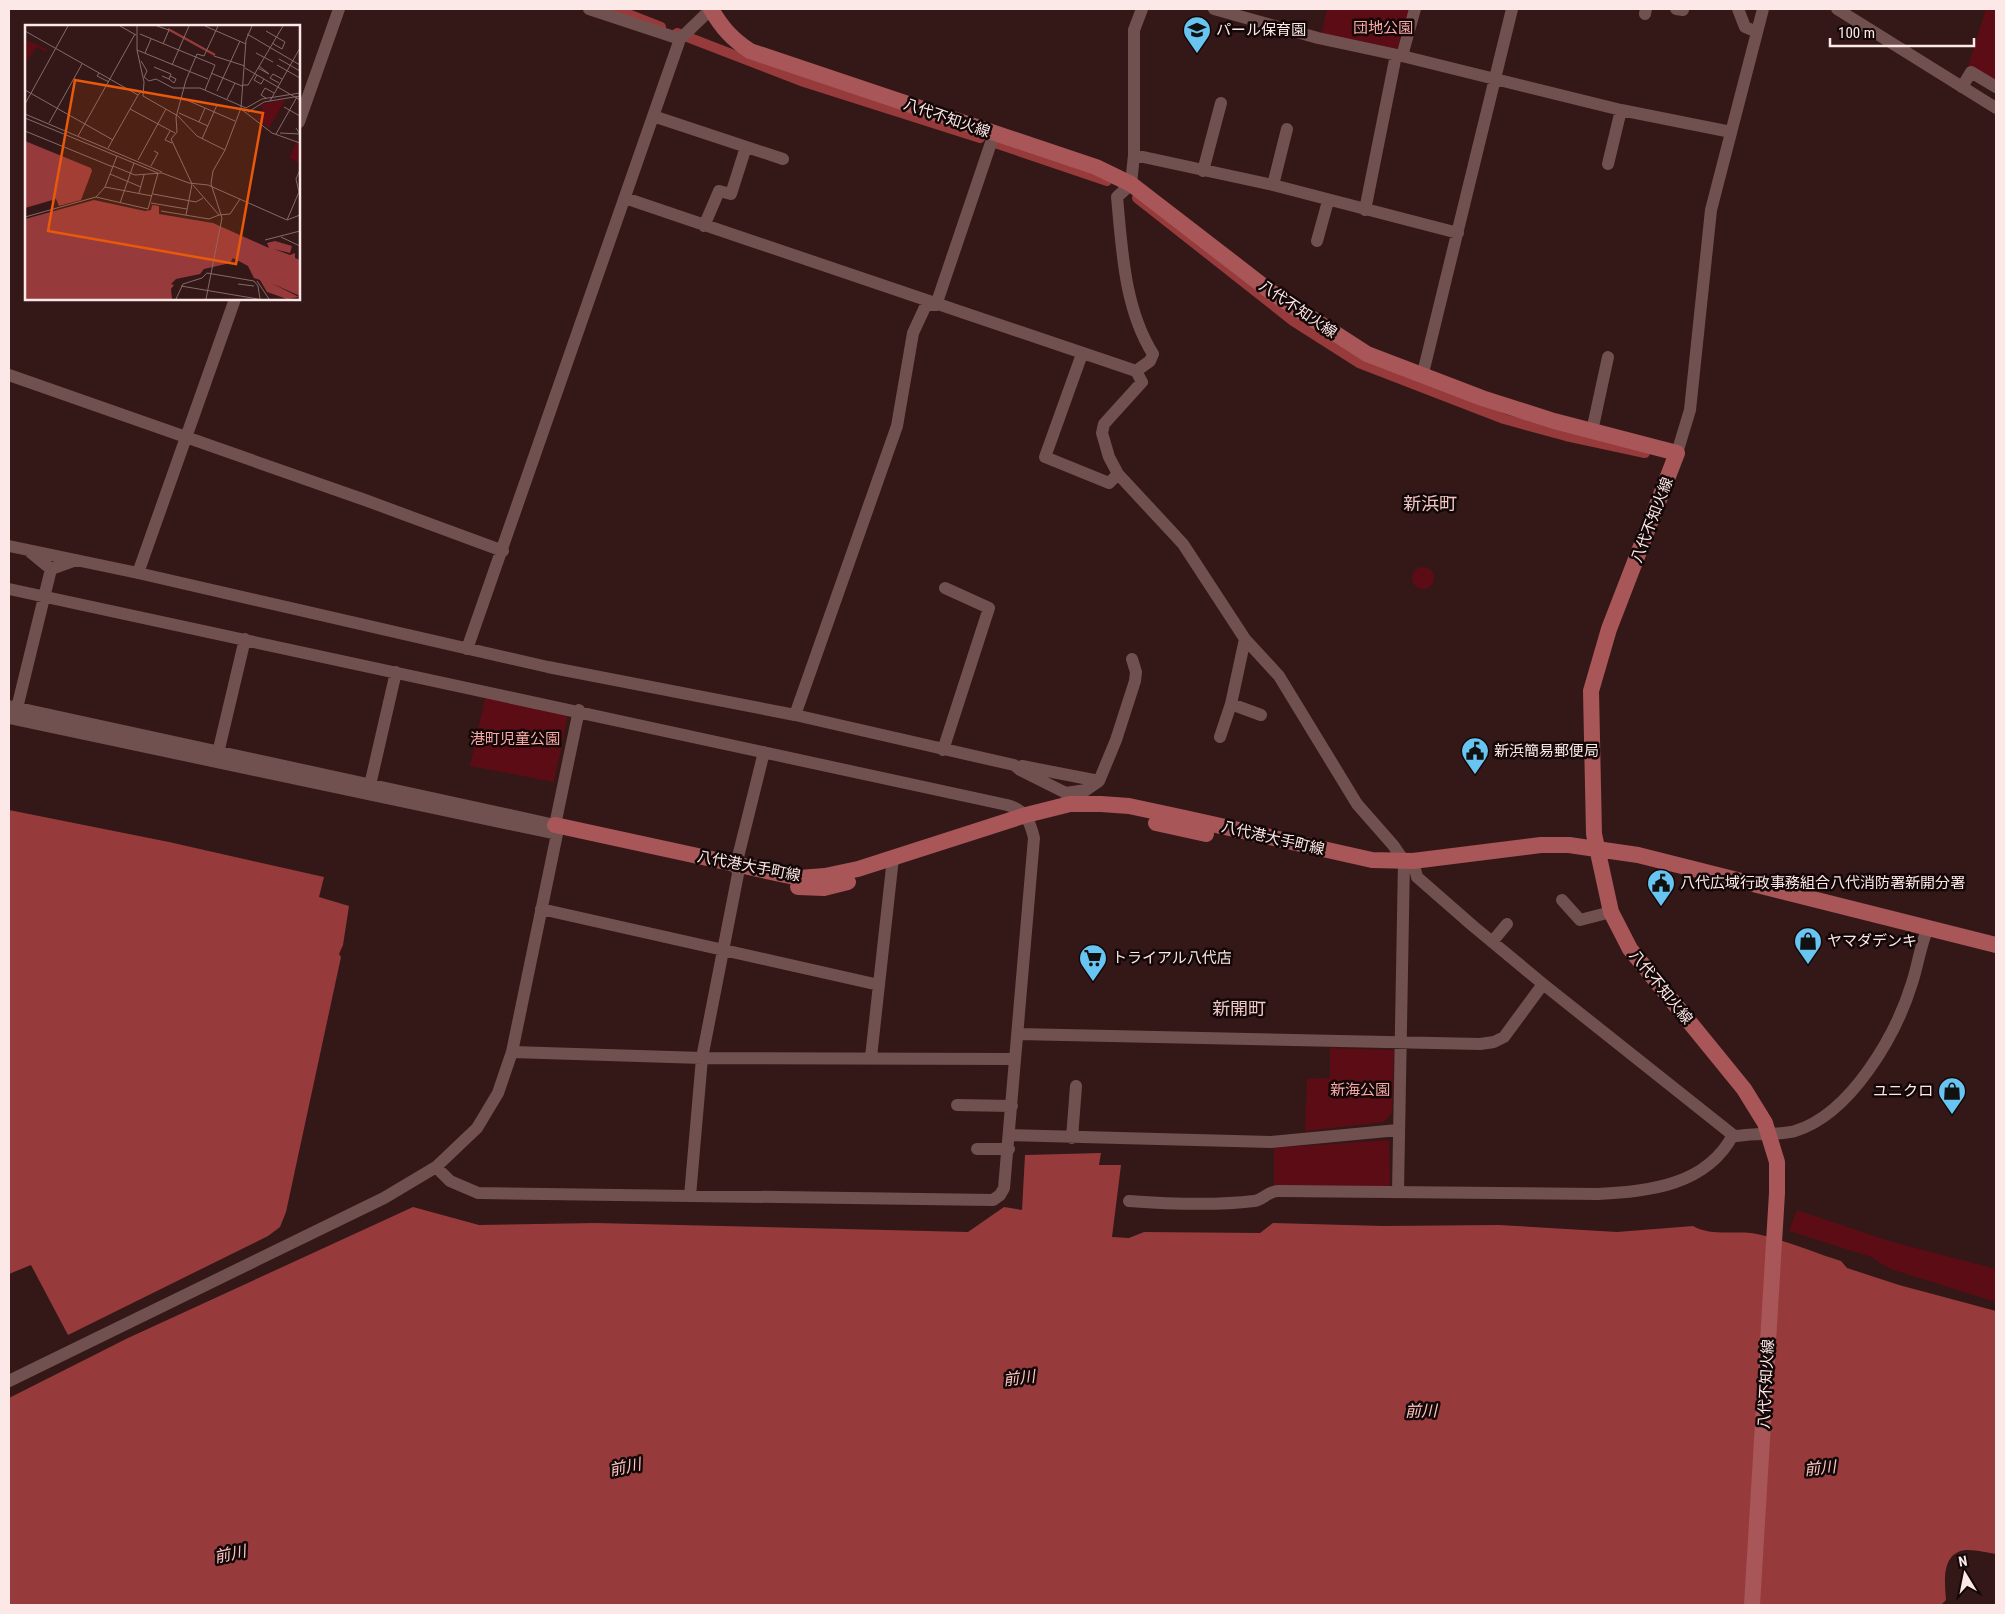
<svg xmlns="http://www.w3.org/2000/svg" width="2005" height="1614" viewBox="0 0 2005 1614" font-family="'Roboto Condensed','Noto Sans JP',sans-serif">
	<style>
		.green { fill: #5c0c15 }
		.water { fill: #973a3c }
		.lines { fill: none; stroke-linecap: round; stroke-linejoin: round }
		.canal { stroke: #973a3c; stroke-width: 10 }
		.minor { stroke: #71514f; stroke-width: 12 }
		.major { stroke: #a85657; stroke-width: 16 }
		.labels { text-anchor: middle; dominant-baseline: central; stroke-width: 5; stroke-linejoin: round; paint-order: stroke }
		.park-label { font-size: 15px; fill: #f9aaa7; stroke: #130707 }
		.poi-label { font-size: 15px; fill: #fce8e6; stroke: #130707; text-anchor: start }
		.street-label { font-size: 15px; fill: #fce8e6; stroke: #130707 }
		.water-label { font-size: 16px; font-style: italic; fill: #fac4c1; stroke: #130707 }
		.quarter-label { font-size: 18px; fill: #efc8c6; stroke: #130707 }
		.inset-river { fill: none; stroke: #973a3c; stroke-width: 2.5 }
		.inset-road { fill: none; stroke: #836b6a; stroke-width: 1 }
		.view { fill: #e8590c; fill-opacity: 0.15; stroke: #e8590c; stroke-width: 2.5 }
		.inset-edge { fill: none; stroke: #fce8e6; stroke-width: 2.5 }
	</style>
	<rect width="100%" height="100%" fill="#331817"/>
	<!-- green -->
	<path class="green" d="M1327 9H1410L1397 50 1321 36Z
		M1986 9H1996V87L1967 70Z
		M1412 578a11 11 0 1 1 22 0a11 11 0 1 1-22 0Z
		M485 698 568 714 554 782 470 766Z
		M1330 1048 1394 1050 1392 1113 1384 1122 1305 1131 1307 1079 1330 1078Z
		M1389 1140 1390 1187 1274 1186V1148Z
		M1797 1210 1889 1241 1996 1269V1302L1890 1269 1871 1257 1789 1231Z"/>
	<!-- water -->
	<path class="water" d="M9 810 169 842 324 877 319 897 349 906 343 945 339 954 341 957 286 1212 280 1227 268 1236 68 1335 31 1265 9 1274Z
		M1101 1153 1099 1165H1121L1112 1237 1129 1238 1144 1232 1260 1233 1273 1223 1383 1226 1499 1225 1617 1232 1693 1226C1710 1236 1732 1231 1751 1233 1781 1238 1812 1252 1841 1261L1847 1268 1899 1285 1996 1311V1554C1987 1553 1970 1548 1961 1551 1941 1557 1945 1584 1946 1600L1941 1605H9V1398L128 1338 413 1207 479 1225 596 1223 968 1232 1004 1207 1022 1210 1025 1155Z"/>
	<g class="lines">
		<!-- canal -->
		<path class="canal" d="M615 9 661 27
			M677 33 804 82 980 138
			M995 143 1107 181
			M1137 198 1293 321 1359 363 1504 419 1566 436 1645 453"/>
		<!-- minor -->
		<path class="minor" d="M589 9 680 39 711 9
			M1214 9 1318 38 1402 56 1621 110 1731 132
			M1676 9 1683 10
			M1738 9 1745 27 1757 32
			M1837 9 1996 108
			M1645 14 1646 9
			M1402 56 1415 9
			M1962 87 1971 72 1996 87
			M653 116 783 159
			M299 122 339 9
			M1134 155 1273 185 1458 233
			M1608 164 1621 110
			M1203 171 1221 103
			M1273 185 1287 129
			M625 198 1136 371 1142 382 1104 424 1102 433 1109 457 1118 474 1183 544 1245 639 1279 676 1357 804 1393 845 1404 861 1398 1192
			M1365 210 1396 55
			M704 226 719 191 731 194 746 147
			M1317 241 1328 201
			M936 305 994 134
			M1082 354 1045 457 1109 483 1118 474
			M1136 371 1150 361 1153 354C1124 308 1122 249 1117 197L1131 184 1134 155V30L1142 9
			M9 375 365 500 503 551
			M1422 377 1512 9
			M1592 431 1608 357
			M1677 453 1690 410 1711 210 1763 9
			M9 546 138 573 548 667 795 715 1014 765 1020 770 1066 793 1070 804
			M28 550 51 569 76 560
			M138 573 235 299
			M9 589 1007 805C1025 810 1030 821 1034 838L1004 1188 1000 1195 993 1200 478 1193 450 1181 436 1167
			M467 649 680 39
			M1231 704 1261 715
			M9 706 555 825
			M17 708 51 569
			M795 715 897 426 913 333 926 305H936
			M9 718 557 834
			M1220 737 1231 704 1245 639
			M943 750 989 608 945 588
			M218 753 245 639
			M1022 766 1099 781 1086 790 1066 793
			M1099 781 1116 740 1135 681 1136 672 1132 659
			M370 785 396 672
			M1413 861 1417 877 1473 926 1543 984 1733 1135 1738 1136C1757 1132 1777 1136 1795 1131 1851 1114 1896 1035 1912 983 1918 965 1920 946 1928 928
			M1562 900 1580 920 1611 912
			M541 909 879 985
			M1492 942 1507 924
			M1018 1034 1480 1044 1494 1042 1504 1037 1543 984
			M512 1052 702 1058 1015 1059
			M871 1057 893 858
			M957 1105 1012 1106
			M1010 1135 1271 1142 1398 1130
			M1072 1138 1076 1086
			M977 1149H1009
			M690 1196 702 1058 738 874 736 865 764 752
			M1129 1201C1170 1204 1213 1206 1254 1201 1263 1200 1268 1191 1278 1191L1598 1194C1649 1191 1706 1186 1733 1135
			M9 1381 384 1198 436 1167 477 1128 498 1093 512 1052 557 834 555 825 579 710"/>
		<!-- major -->
		<path class="major" d="M711 9C722 28 732 39 750 51L1096 167 1131 184 1271 292 1367 354 1482 398 1554 421 1677 453 1609 629 1591 691 1594 834 1611 912 1630 949 1744 1089 1765 1123 1777 1162V1193L1752 1605
			M1156 823 1206 834
			M555 825 799 878 825 876 858 869 1026 815 1070 804H1101L1129 806 1185 818 1372 860 1413 861 1541 845H1569L1638 855 1996 945
			M798 887 824 888 848 882"/>
	</g>
	<!-- icons -->
	<defs>
		<g id="school-pin" transform="scale(1.4375)"><path d="M0 17L-7.5 6A9.5 9.5 0 1 1 7.5 6Z" fill="#68c4f0" stroke="#130707"/><path d="M0-5L7-2L0 1L-7-2ZM-4 1L0 2.5L4 1V4Q0 6-4 4Z" fill="#111"/></g>
		<g id="civic-pin" transform="scale(1.4375)"><path d="M0 17L-7.5 6A9.5 9.5 0 1 1 7.5 6Z" fill="#68c4f0" stroke="#130707"/><path d="M-.6-6.5H3V-4.5H.6V-3L4-1V1h2V6H-6V1h2V-1L-.6-3ZM-1.2 2.5V6h2.4V2.5Z" fill="#111"/></g>
		<g id="shop-pin" transform="scale(1.4375)"><path d="M0 17L-7.5 6A9.5 9.5 0 1 1 7.5 6Z" fill="#68c4f0" stroke="#130707"/><path d="M-5-2.5h2.3a2.7 3.5 0 0 1 5.4 0H5L5.5 6h-11ZM-1.5-2.5h3a1.5 2.3 0 0 0-3 0Z" fill="#111"/></g>
		<g id="supermarket-pin" transform="scale(1.4375)"><path d="M0 17L-7.5 6A9.5 9.5 0 1 1 7.5 6Z" fill="#68c4f0" stroke="#130707"/><path d="M-6-5.5h2.5l.6 2H6L4.5 2H-2.5L-4.4-4H-6ZM-1.5 3.2a1.3 1.3 0 1 0 .1 0ZM3 3.2a1.3 1.3 0 1 0 .1 0Z" fill="#111"/></g>
	</defs>
	<g fill-rule="evenodd">
		<use href="#school-pin" x="1197" y="30"/>
		<use href="#civic-pin" x="1475" y="751"/>
		<use href="#civic-pin" x="1661" y="883"/>
		<use href="#shop-pin" x="1808" y="941"/>
		<use href="#supermarket-pin" x="1093" y="958"/>
		<use href="#shop-pin" x="1952" y="1091"/>
	</g>
	<g class="labels">
		<!-- park labels -->
		<g class="park-label">
			<text x="1383" y="28">団地公園</text>
			<text x="515" y="739">港町児童公園</text>
			<text x="1360" y="1090">新海公園</text>
		</g>
		<!-- poi labels -->
		<g class="poi-label">
			<text x="1216" y="30">パール保育園</text>
			<text x="1494" y="751">新浜簡易郵便局</text>
			<text x="1680" y="883">八代広域行政事務組合八代消防署新開分署</text>
			<text x="1827" y="941">ヤマダデンキ</text>
			<text x="1112" y="958">トライアル八代店</text>
			<text x="1933" y="1091" text-anchor="end">ユニクロ</text>
		</g>
		<!-- street labels -->
		<g class="street-label">
			<text transform="translate(947 118) rotate(19)">八代不知火線</text>
			<text transform="translate(1298 309) rotate(34)">八代不知火線</text>
			<text transform="translate(1652 520) rotate(-69)">八代不知火線</text>
			<text transform="translate(1273 838) rotate(13)">八代港大手町線</text>
			<text transform="translate(749 866) rotate(11)">八代港大手町線</text>
			<text transform="translate(1661 987) rotate(51)">八代不知火線</text>
			<text transform="translate(1766 1384) rotate(-87)">八代不知火線</text>
		</g>
		<!-- water labels -->
		<g class="water-label">
			<text transform="translate(1019 1378) rotate(-7)">前川</text>
			<text transform="translate(1421 1411) rotate(-1)">前川</text>
			<text transform="translate(625 1467) rotate(-12)">前川</text>
			<text transform="translate(1820 1468) rotate(-6)">前川</text>
			<text transform="translate(230 1554) rotate(-12)">前川</text>
		</g>
		<!-- quarter labels -->
		<g class="quarter-label">
			<text x="1430" y="503">新浜町</text>
			<text x="1239" y="1008">新開町</text>
		</g>
	</g>
	<!-- overview -->
	<g transform="translate(25 25)">
		<rect width="275" height="275" fill="#331817"/>
		<path d="M0 14 23 25 22 27 12 22 0 38ZM261 74 244 103 233 94 238 84 234 80ZM271 117 275 119V138L264 133Z" fill="#5c0c15"/>
		<path d="M0 116 66 143 67 146 56 175 34 181 31 174 0 183ZM69 175 120 186 126 185 127 180 134 181V189L188 198 244 223 242 218 250 216 267 221 265 228 249 224 265 230 270 228V233L275 235V271L246 258 274 272 262 274 242 267 235 255 229 253 223 241 208 233 205 238 179 244 175 249 151 254 146 259 149 260 146 264 147 274H0V194Z" fill="#973a3c"/>
		<path class="inset-river" d="M143 4 190 30"/>
		<path class="inset-road" d="M95 1 111 10M112 1V25L119 57 118 71 153 91 172 111 200 125 188 146 186 159 197 193 181 274M132 1 144 5 138 19M180 1 221 19M0 6 113 70 116 67M241 6 260 17 257 24 247 18M115 9 190 40 180 65M222 9 275 40M112 25 183 54M120 28 126 14M231 28 248 37M189 31 220 41M254 34 275 46M116 36 122 46 119 52 124 56 131 54 148 63H175L221 83 237 74 275 68M147 40 164 1M252 40 275 53M129 42 146 49 144 54 137 51M220 43 275 75M233 43 244 49 234 41M74 48 72 51 84 57M186 48 217 61M232 50 229 55 236 59 239 54M144 54 149 58 151 54 145 51M254 58 245 53 248 49 257 54M217 60H223L258 1M0 65 88 115M192 66 215 16M157 73 210 96M241 73 236 70 240 63 249 68M202 74 210 58M245 76 275 23M0 79 43 1M259 82 275 91M105 84 150 108M216 84 247 108 275 118M223 87 239 77 275 71M154 88 183 101M0 89 137 147M0 93 133 148 123 184 71 172M174 97 180 83M24 98 57 39M0 106 88 142M145 106 140 115 147 118M255 108 275 109 271 103M251 109 272 72M53 111 110 9M177 114 192 80M83 123 113 70M200 125 216 83 221 15 227 1M113 135 141 84M88 141 110 150 137 148 164 158 183 160 262 195 275 190M126 141 133 128 129 126M85 149 116 162M168 160 194 190 205 189 215 174M80 162 127 171M114 168 119 150M128 169 171 177 178 173M95 178 109 138M126 178 162 184M136 186 184 194 194 190M161 190 167 159 146 114 152 107 151 92 161 55 172 29 179 31 193 1M0 192 71 172 80 162 92 131M262 195 274 167 271 154 275 145M256 212 275 221M240 215 275 206M232 256 244 274M213 259 229 261M156 261 233 274M151 274 158 259 177 253 182 248 229 256 233 261 235 274"/>
		<path class="view" d="M50 55 238 88 211 239 23 206Z"/>
		<rect width="275" height="275" class="inset-edge"/>
	</g>
	<!-- border -->
	<rect width="2005" height="1614" fill="none" stroke="#fce8e6" stroke-width="20"/>
	<!-- north arrow -->
	<g transform="translate(1965 1574) rotate(350)" stroke="#130707" stroke-width="4" paint-order="stroke">
	<path d="M0-4L9 19L0 12L-9 19Z" fill="#fce8e6"/>
	<text y="-8" font-size="14" font-weight="bold" text-anchor="middle" fill="#fce8e6">N</text>
	</g>
	<!-- scale -->
	<path d="M1830 38v8h144v-8" fill="none" stroke="#fce8e6" stroke-width="2.5"/>
	<text x="1838" y="38" font-size="15" fill="#fce8e6" stroke="#130707" stroke-width="4" paint-order="stroke">100 m</text>
</svg>
